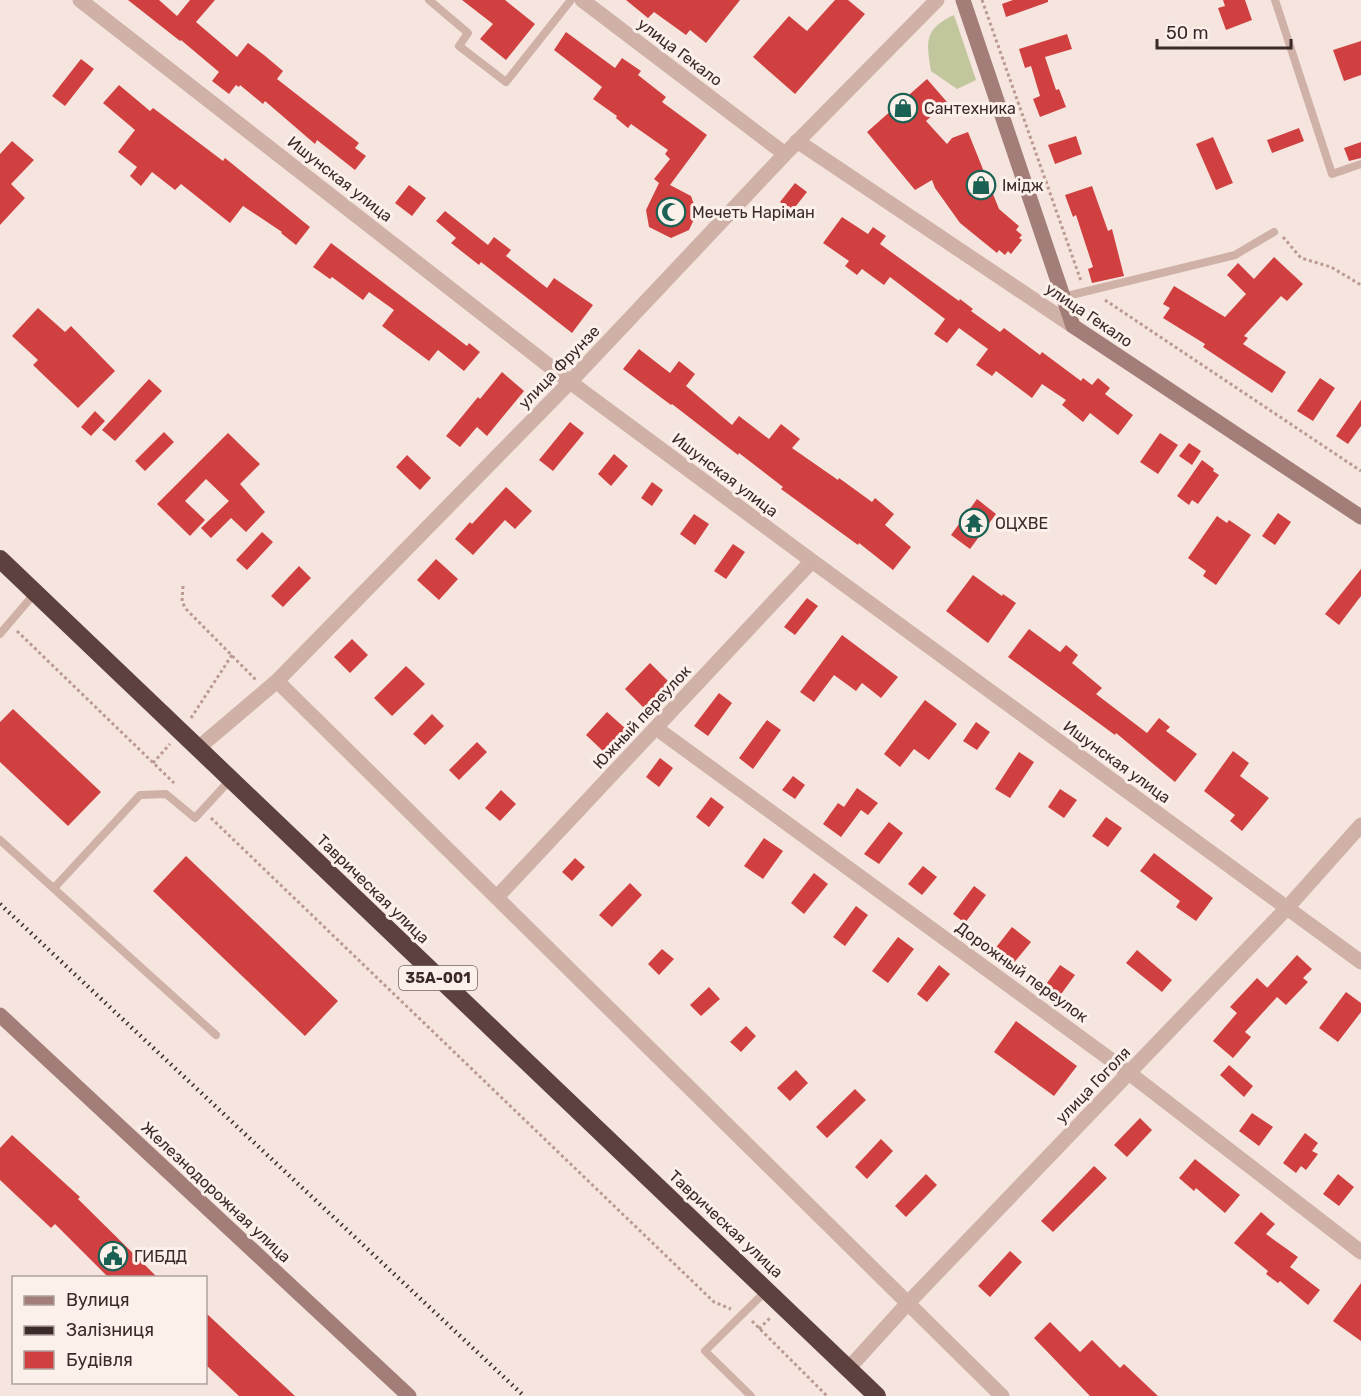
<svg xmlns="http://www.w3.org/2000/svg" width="1361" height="1396" viewBox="0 0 1361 1396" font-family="Rubik,sans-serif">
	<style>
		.green { fill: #c2c69c }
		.building { fill: #d14041 }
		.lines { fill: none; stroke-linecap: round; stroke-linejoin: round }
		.path { stroke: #bb9a92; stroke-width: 3; stroke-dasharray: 3 3; stroke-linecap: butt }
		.lane { stroke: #cfb1a8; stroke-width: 8 }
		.street { stroke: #cfb1a8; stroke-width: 15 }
		.secondary { stroke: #a37e79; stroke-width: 15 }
		.highway { stroke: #5d413f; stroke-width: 18 }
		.rail { stroke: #3b2a29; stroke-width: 4.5; stroke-dasharray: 1.5 4.5; stroke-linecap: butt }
		.labels { text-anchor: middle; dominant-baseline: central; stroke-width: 6; stroke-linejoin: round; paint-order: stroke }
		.shield { fill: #fcf0eb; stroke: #756563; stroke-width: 1.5 }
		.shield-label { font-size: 15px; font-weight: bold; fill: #3b2a29 }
		.street-label { font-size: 16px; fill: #3b2a29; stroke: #fcf0eb }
		.poi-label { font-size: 16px; fill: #3b2a29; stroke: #fcf0eb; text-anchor: start }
	</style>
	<rect width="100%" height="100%" fill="#f5e5de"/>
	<!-- green -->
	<path class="green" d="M954 15 976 80 957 89 931 71C926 41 924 29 954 15Z"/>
	<!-- building -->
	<path class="building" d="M128 0H159L177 16 190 0H215L196 22 237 57 248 43 264 55 283 71 277 79 359 143 355 148 366 156 355 170 317 140 315 144 265 101 263 104 240 85 239 87 236 85 229 94 212 81 219 72 181 40 180 41Z
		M462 0H505L535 24 506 60 480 39 493 24Z
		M626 0H740L706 43 690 30 686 35 654 12 648 18Z
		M835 0H848L865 14 795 94 753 57 789 16 807 31Z
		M1013 0H1048V2L1006 17 1002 4Z
		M1223 0H1245L1252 20 1226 30 1218 8 1225 6Z
		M566 32 615 68 622 58 641 71 638 75 666 97 662 102 707 135 670 185 691 196 697 213 689 230 671 238 649 227 646 210 659 183 654 179 670 159 665 154 668 150 631 124 628 128 616 118 617 116 593 99 602 87 554 50Z
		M1067 34 1072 49 1045 57 1056 90 1059 89 1066 107 1040 117 1033 99 1040 96 1031 66 1025 68 1019 49Z
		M1361 41V75L1344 81 1333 50Z
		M81 59 94 69 65 106 52 96Z
		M927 79 947 102 926 121 947 144 952 138 968 132 999 209 1019 226 1016 230 1022 235 1019 238 1022 240 1011 254 1008 251 1005 255 999 250 997 253 960 223 935 188 932 180 915 190 867 132Z
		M119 85 150 111 153 108 223 161 225 158 310 227 296 245 281 233 282 232 243 206 230 223 181 184 175 190 152 172 141 186 130 176 137 167 118 152 135 130 103 103Z
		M1299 128 1304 141 1272 153 1267 140Z
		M1076 136 1082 154 1055 164 1048 145Z
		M1213 137 1233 183 1216 190 1196 144Z
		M12 141 34 160 11 184 25 198 0 225V154Z
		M1361 142V158L1349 161 1344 148Z
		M795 183 807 192 792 211 780 202Z
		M409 185 426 198 412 216 395 203Z
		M1092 186 1108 231 1112 229 1124 276 1092 283 1088 269 1093 267 1076 215 1073 217 1065 195Z
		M445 211 488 245 494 237 511 250 506 256 547 288 554 278 593 305 572 333 481 262 479 265 451 243 456 238 436 221Z
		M842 217 868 234 873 227 886 236 880 244 959 301 960 299 973 309 971 311 1000 332 1004 328 1040 355 1042 352 1081 381 1083 378 1092 385 1098 378 1110 388 1105 394 1133 415 1118 435 1090 413 1083 422 1062 405 1066 400 1042 384 1032 398 996 371 992 376 976 365 988 349 959 328 947 343 934 334 945 319 890 277 884 285 862 269 857 275 845 266 849 261 823 243Z
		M331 243 467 346 469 343 480 352 464 371 438 350 429 361 382 326 394 310 369 292 363 300 332 277 330 279 313 267Z
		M1274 257 1303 284 1287 301 1281 296 1244 336 1248 338 1243 344 1286 372 1272 393 1203 347 1205 344 1163 318 1170 308 1163 304 1174 286 1225 317 1246 294 1227 275 1238 263 1254 279Z
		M38 308 65 332 71 326 115 371 78 408 33 365 38 360 12 336Z
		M639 349 670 373 679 361 695 374 686 386 732 425 739 416 769 439 781 424 800 439 792 448 838 480 839 478 872 502 875 498 894 514 885 525 911 547 893 570 859 543 858 545 781 489 783 487 739 453 738 455 672 404 671 405 623 369Z
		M502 372 524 391 487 436 477 427 460 447 446 436 478 397 480 399Z
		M1320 378 1335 388 1313 421 1297 411Z
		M149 379 162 391 115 441 102 430Z
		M1361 400V426L1348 444 1336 436Z
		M95 411 105 421 91 436 81 427Z
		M570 422 584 433 553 471 539 460Z
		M164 432 174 442 145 471 135 461Z
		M228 433 260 464 240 484 265 512 246 532 231 518 211 538 201 528 229 501 206 479 185 501 205 520 190 536 157 504Z
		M1160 433 1178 445 1158 474 1140 462Z
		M1189 443 1201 451 1192 465 1179 456Z
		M614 454 628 466 611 486 598 474Z
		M407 455 431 478 420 490 396 467Z
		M1202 460 1214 469 1213 471 1219 475 1198 504 1192 500 1189 505 1177 496Z
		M652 482 663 490 652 506 641 498Z
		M506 487 532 511 515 529 505 520 473 555 455 539 470 522 472 524Z
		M977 499 996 514 970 549 951 535Z
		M1278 513 1291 522 1275 545 1262 536Z
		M694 514 709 524 695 545 680 534Z
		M1217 516 1227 523 1229 520 1251 535 1216 585 1203 576 1206 571 1188 558Z
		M262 532 273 542 247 570 236 560Z
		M733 544 745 552 726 579 714 571Z
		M436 559 458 579 439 600 417 580Z
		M299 566 311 578 283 607 271 596Z
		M1361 569V596L1339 625 1325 614Z
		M973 575 1002 596 1003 594 1016 603 988 643 946 611Z
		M807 598 818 606 795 635 784 627Z
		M1029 629 1060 652 1066 645 1078 655 1072 663 1102 688 1096 694 1147 733 1159 718 1170 727 1166 731 1197 754 1175 782 1116 733 1115 735 1008 657Z
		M842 635 898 677 881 698 862 683 856 691 834 675 814 702 800 692Z
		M352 639 368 655 350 673 334 657Z
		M650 663 672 685 647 711 625 689Z
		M406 666 425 684 392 716 374 698Z
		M719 693 732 703 708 736 694 726Z
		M925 700 957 724 929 760 914 749 900 767 884 754Z
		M13 709 101 792 68 826 0 762V722Z
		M607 712 626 729 604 752 586 735Z
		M432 714 444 726 425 745 413 734Z
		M767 720 781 730 753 769 739 758Z
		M976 722 990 732 977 750 963 741Z
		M477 742 487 752 459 780 449 770Z
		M1233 751 1249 763 1240 776 1269 798 1242 831 1230 821 1235 815 1204 791Z
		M1019 752 1034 762 1010 798 995 789Z
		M660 758 673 768 659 787 646 777Z
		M793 776 805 785 795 799 782 790Z
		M857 788 878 803 868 815 861 810 841 837 823 824 838 803 844 807Z
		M1060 789 1077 800 1064 818 1048 807Z
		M501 790 516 804 500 821 485 808Z
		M711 797 724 807 709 827 696 817Z
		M1106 817 1122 828 1108 847 1092 836Z
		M889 822 903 833 879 864 864 854Z
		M764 838 783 851 763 879 744 866Z
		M1154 853 1213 898 1196 921 1176 907 1180 901 1140 871Z
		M186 856 338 1001 305 1036 153 891Z
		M575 858 585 867 572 881 562 872Z
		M923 866 937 877 922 895 908 884Z
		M814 873 828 884 804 914 791 903Z
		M630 883 642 895 612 927 599 915Z
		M974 886 986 895 965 923 953 914Z
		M856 906 868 915 845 946 833 937Z
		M1012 927 1031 942 1012 965 994 950Z
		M898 937 914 949 888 983 872 971Z
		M662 949 674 959 659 975 648 964Z
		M1137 950 1172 980 1162 992 1126 963Z
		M1297 955 1312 969 1303 978 1308 982 1286 1005 1267 988Z
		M939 965 950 974 927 1002 917 994Z
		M1060 965 1075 975 1059 997 1044 987Z
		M1257 978 1277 997 1245 1032 1251 1037 1233 1058 1213 1041 1237 1013 1230 1007Z
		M709 987 720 999 701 1016 690 1005Z
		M1346 992 1361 1003V1012L1338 1042 1319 1028Z
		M1016 1021 1077 1066 1054 1096 994 1052Z
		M746 1026 756 1036 741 1052 730 1042Z
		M1229 1065 1253 1086 1244 1097 1220 1075Z
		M796 1070 808 1083 790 1101 777 1088Z
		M855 1089 866 1100 827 1138 816 1127Z
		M1252 1113 1273 1127 1259 1146 1239 1131Z
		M1140 1118 1152 1130 1127 1157 1114 1145Z
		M1305 1133 1318 1143 1312 1151 1318 1154 1306 1170 1301 1166 1296 1173 1283 1163Z
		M12 1135 80 1197 78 1199 158 1278H109L55 1224 51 1228 0 1180V1148Z
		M881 1139 893 1151 867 1179 855 1167Z
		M1195 1159 1240 1195 1225 1213 1196 1188 1194 1191 1179 1178Z
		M1094 1166 1107 1178 1053 1232 1041 1221Z
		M926 1174 937 1185 906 1217 895 1206Z
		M1338 1174 1354 1187 1339 1206 1323 1194Z
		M1261 1212 1275 1224 1266 1234 1298 1257 1290 1267 1320 1290 1308 1305 1280 1281 1278 1283 1266 1274 1268 1271 1234 1243Z
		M1010 1251 1022 1262 990 1297 978 1286Z
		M1361 1283V1341L1333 1321Z
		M206 1313 295 1396H239L206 1365Z
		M1050 1322 1080 1352 1092 1340 1120 1368 1124 1364 1158 1396H1090L1034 1338Z"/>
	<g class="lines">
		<!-- path -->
		<path class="path" d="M982 0 1081 281
			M1283 237 1301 258 1331 267 1361 285
			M1105 300 1361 471
			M183 586 182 602 186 609 256 680
			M17 631 174 783
			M191 718 232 655
			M153 763 170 744
			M211 818 714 1302 731 1309
			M752 1321 827 1396
			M759 1329 771 1317"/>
		<!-- lane -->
		<path class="lane" d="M429 0 468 33 459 46 506 82 571 0
			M1275 0 1332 174 1361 164
			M1063 297 1235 255 1274 232
			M0 634 35 593
			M0 840 216 1035
			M54 888 140 795 166 794 195 818 230 780
			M751 1396 705 1351 767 1290"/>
		<!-- street -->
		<path class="street" d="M80 0 570 382 812 561 1361 962
			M582 0 785 154
			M797 141 1073 326
			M277 681 1002 1396
			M656 728 1129 1073 1361 1252
			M197 749 277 681 570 382 785 154 937 0
			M497 897 812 561
			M849 1368 907 1304 1287 908 1361 825"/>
		<!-- secondary -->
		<path class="secondary" d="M963 0 1073 326 1361 517
			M0 1015 409 1396"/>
		<!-- highway -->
		<path class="highway" d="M0 559 877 1396"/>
		<!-- rail -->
		<path class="rail" d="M0 904 524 1396"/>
	</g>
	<!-- icons -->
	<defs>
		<g id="shop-ring" transform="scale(1.5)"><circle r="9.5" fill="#fcf0eb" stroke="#1a6154" stroke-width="1.5"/><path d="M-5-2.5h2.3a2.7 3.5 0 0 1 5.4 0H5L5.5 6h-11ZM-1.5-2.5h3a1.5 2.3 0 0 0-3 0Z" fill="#1a6154"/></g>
		<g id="mosque-ring" transform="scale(1.5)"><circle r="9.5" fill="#fcf0eb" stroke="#1a6154" stroke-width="1.5"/><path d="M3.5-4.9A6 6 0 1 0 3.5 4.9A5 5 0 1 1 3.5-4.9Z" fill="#1a6154"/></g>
		<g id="temple-ring" transform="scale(1.5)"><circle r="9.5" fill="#fcf0eb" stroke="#1a6154" stroke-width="1.5"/><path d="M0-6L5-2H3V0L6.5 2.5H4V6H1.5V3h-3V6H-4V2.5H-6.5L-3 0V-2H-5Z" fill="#1a6154"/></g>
		<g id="civic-ring" transform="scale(1.5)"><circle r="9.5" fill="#fcf0eb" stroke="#1a6154" stroke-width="1.5"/><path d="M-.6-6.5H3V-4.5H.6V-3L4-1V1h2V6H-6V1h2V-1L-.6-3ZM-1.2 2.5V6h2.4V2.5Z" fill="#1a6154"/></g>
	</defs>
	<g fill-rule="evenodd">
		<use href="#shop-ring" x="903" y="108"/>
		<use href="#shop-ring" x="981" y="185"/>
		<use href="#mosque-ring" x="671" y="212"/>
		<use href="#temple-ring" x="974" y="523"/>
		<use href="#civic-ring" x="113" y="1256"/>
	</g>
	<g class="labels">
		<!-- shield labels -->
		<rect class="shield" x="399" y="966" width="78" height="24" rx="4.5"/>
		<g class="shield-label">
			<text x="438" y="978">35А-001</text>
		</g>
		<!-- street labels -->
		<g class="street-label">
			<text transform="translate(680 52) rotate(37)">улица Гекало</text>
			<text transform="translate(340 179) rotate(38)">Ишунская улица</text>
			<text transform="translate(1089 315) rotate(34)">улица Гекало</text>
			<text transform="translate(559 367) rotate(-46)">улица Фрунзе</text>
			<text transform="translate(725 475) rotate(37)">Ишунская улица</text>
			<text transform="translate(642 717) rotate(-47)">Южный переулок</text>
			<text transform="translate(1117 762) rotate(36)">Ишунская улица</text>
			<text transform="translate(373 889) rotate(44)">Таврическая улица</text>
			<text transform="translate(1022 972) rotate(36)">Дорожный переулок</text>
			<text transform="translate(1093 1085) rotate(-46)">улица Гоголя</text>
			<text transform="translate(216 1192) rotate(43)">Железнодорожная улица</text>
			<text transform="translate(726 1224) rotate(43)">Таврическая улица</text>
		</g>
		<!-- poi labels -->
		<g class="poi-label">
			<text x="924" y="108">Сантехника</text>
			<text x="1002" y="185">Імідж</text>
			<text x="692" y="212">Мечеть Наріман</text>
			<text x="995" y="523">ОЦХВЕ</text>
			<text x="134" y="1256">ГИБДД</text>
		</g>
	</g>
	<!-- legend -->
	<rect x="12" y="1276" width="195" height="108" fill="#fcf0eb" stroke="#afa19d" stroke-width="1.5"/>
	<rect x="24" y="1296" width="30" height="9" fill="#a37e79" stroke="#afa19d" stroke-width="1.5"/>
	<text x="66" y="1306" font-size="18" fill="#3b2a29">Вулиця</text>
	<rect x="24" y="1326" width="30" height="9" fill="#3b2a29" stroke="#afa19d" stroke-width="1.5"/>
	<text x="66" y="1336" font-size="18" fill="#3b2a29">Залізниця</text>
	<rect x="24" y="1351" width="30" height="18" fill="#d14041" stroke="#afa19d" stroke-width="1.5"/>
	<text x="66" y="1366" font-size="18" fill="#3b2a29">Будівля</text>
	<!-- scale -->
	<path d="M1157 39v9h134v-9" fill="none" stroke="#3b2a29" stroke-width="3"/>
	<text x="1166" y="39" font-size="18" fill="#3b2a29" stroke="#fcf0eb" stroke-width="4.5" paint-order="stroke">50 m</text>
</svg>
